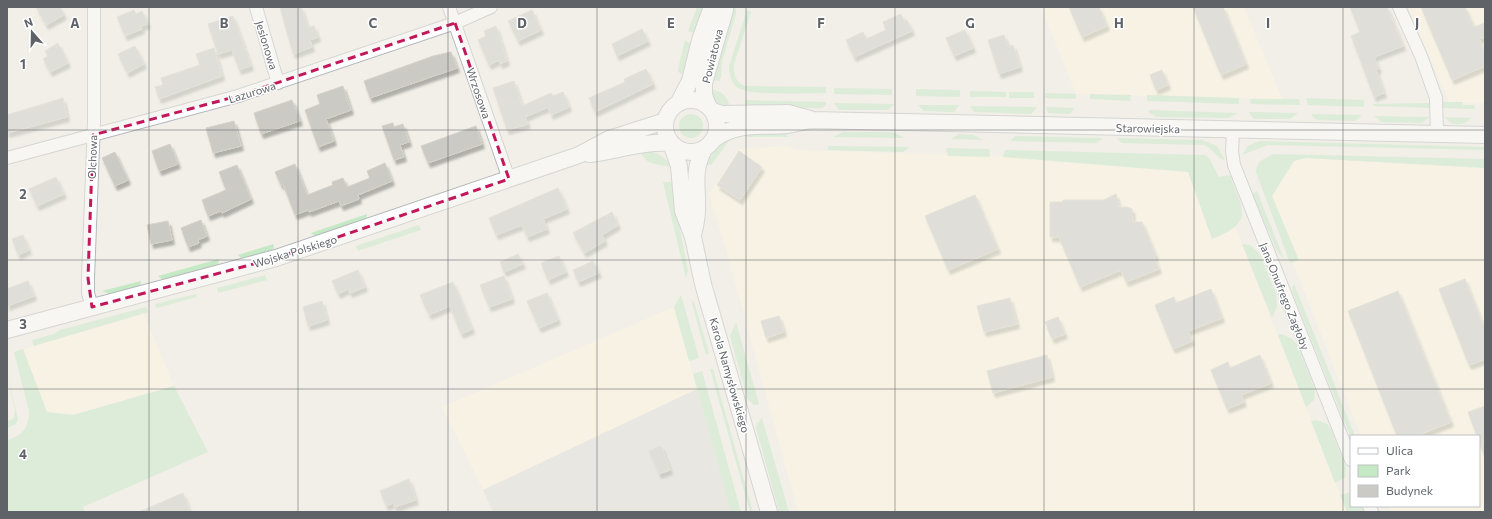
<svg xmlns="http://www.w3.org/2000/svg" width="1492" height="519" viewBox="0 0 1492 519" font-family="Commissioner,sans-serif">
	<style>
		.commercial { fill: #fef7e0 }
		.industrial { fill: #e0deda }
		.green { fill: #c5e8c5 }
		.building { fill: #cccac5; stroke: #d6d1c6; filter: url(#shadow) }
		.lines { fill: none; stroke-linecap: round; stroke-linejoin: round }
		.minor-casing { stroke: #b5b8bc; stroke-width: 14 }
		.tertiary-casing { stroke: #b5b8bc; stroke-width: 18 }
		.minor { stroke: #fff; stroke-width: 12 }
		.tertiary { stroke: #fff; stroke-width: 16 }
		.marked { fill: none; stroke: #c2185b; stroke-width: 3; stroke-dasharray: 8 5; stroke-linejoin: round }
		.grid { fill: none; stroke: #5f6368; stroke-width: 1; stroke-opacity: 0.55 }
		.labels { text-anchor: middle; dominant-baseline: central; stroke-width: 3; stroke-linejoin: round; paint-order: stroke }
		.street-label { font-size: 11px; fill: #5f6368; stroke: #fff }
		.grid-label { font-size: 13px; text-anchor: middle; font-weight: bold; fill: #5f6368; stroke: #fff; stroke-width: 3; stroke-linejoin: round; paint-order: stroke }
	</style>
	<defs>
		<filter id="shadow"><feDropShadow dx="2.5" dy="4.5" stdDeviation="1" flood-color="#0004"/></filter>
	</defs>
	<rect width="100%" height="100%" fill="#f1efe8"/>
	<!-- commercial -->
	<path class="commercial" d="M1041 7H1244L1282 99 1076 94Z
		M1408 7H1485V103L1449 102Z
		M788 146 796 150 1209 163 1242 244 1347 512H798L727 253 709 194 739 149Z
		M1306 158 1485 168V512H1391L1388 506H1479V436H1361L1293 263 1298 260 1272 196 1294 161Z
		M674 307 697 389 483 490 442 407Z
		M144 314 174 386 73 415 47 412 23 349Z"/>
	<!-- industrial -->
	<path class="industrial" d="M697 389 731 512H493L483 490Z"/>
	<!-- green -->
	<path class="green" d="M697 7H706L697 30 694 33 688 31Z
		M733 7H736V14L722 62 721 77 719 81 711 80Z
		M747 10 751 12 734 64C733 74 735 82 745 86L826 87V93C808 93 751 96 738 88 731 83 729 74 729 66Z
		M685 40 693 46 685 75 678 72V69Z
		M834 88 892 89V95L834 94Z
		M710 89C723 91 727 96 730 108L716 102Z
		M916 89 960 90V97L916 96Z
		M970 91 1006 92V97H970Z
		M1009 92H1034V98H1009Z
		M1045 93 1076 94V99L1045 98Z
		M1090 94 1131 95 1130 101 1090 99Z
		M1147 95 1239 98V104L1147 101Z
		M1306 98 1364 100V107L1308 105Z
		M1250 99H1299L1300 105 1251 104Z
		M745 100 826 102V105L822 108H746Z
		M1443 102H1462L1463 105H1474L1475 109 1443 108Z
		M834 103 894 104 888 110H839Z
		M1431 103 1432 108 1373 106V104Z
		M918 105H959L954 112 924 111Z
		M970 106 1037 107 1031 114 974 112Z
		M1046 107 1075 108 1070 114 1048 113Z
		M1148 110 1238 113 1228 118 1157 117 1150 113Z
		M1249 112 1298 113 1290 119H1255L1252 117Z
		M1311 114 1362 115 1355 121 1318 120 1315 119Z
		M679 126a12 12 0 1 1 24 0a12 12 0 1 1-24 0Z
		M1374 116 1430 117 1422 123 1381 122Z
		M1445 117 1471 118C1465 126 1451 127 1445 117Z
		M747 132H785L788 137H748Z
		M843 132H893L905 138 833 137Z
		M959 134 974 135 983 140 951 139Z
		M1015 136 1102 138V139L1096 143 1010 141Z
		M731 138 712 164 703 166 722 142Z
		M1117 138 1202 140 1217 146 1225 160C1216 158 1213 148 1204 145L1122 143Z
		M1259 141 1485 147V150L1268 145 1242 155 1248 146Z
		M828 146 910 147 903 152 828 150Z
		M946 148 989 149 990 157 948 156Z
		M640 150C653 151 664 154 671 167 657 164 644 165 640 150Z
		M1005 150 1205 155 1209 158 1219 177 1230 175C1243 211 1255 222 1212 239L1188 172 1003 157Z
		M1273 154 1485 159V168L1306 158 1294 161 1272 196 1299 260 1290 263 1256 172C1257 161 1264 159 1273 154Z
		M663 182H675L677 213 688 271 686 278Z
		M1257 191 1284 259 1277 251 1252 194Z
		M367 214 366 220 316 237 311 233Z
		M419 225 421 230 358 251 356 246Z
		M274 244 273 250 242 259 238 255Z
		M1242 244 1250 245 1259 253 1276 293 1277 307 1272 318Z
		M219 259 218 265 163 280 158 276Z
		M265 275 267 280 218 293 217 288Z
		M141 281 140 287 110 294 102 291Z
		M1294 284 1355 436H1351V438L1293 294 1292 288Z
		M196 294 197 297 157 308 155 304Z
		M681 295 699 358 689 361 674 307Z
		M691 299 695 305 709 353 706 355Z
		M146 307 148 312 34 346 32 340 54 334 60 330Z
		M736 322 759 404 754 405 748 400 730 336Z
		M1282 334 1292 339 1297 344 1315 390 1314 400 1306 407 1278 335Z
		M23 349 47 412 73 415 174 386 208 452 83 507 85 512H7V440C23 436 29 427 29 411L14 352Z
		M710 369H713L753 512H750Z
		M702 371 741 512H731L697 389 693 374Z
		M7 373 18 419 16 424 7 428V421L13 419 15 411Z
		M762 418 789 512H779L756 428 757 424Z
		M1316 420 1327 424 1331 429 1346 468 1345 478 1335 483 1311 421Z
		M1351 492V506H1362L1364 512H1347L1340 495Z"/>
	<!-- building -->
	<path class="building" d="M36 7H60L64 15 46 25Z
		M280 7H301L308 28 314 26 318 37 310 40 312 47 293 54Z
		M1069 7H1099L1107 26 1082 37Z
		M1193 7H1223L1246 64 1221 75Z
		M1350 7H1387L1403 46 1374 57 1379 69 1376 70 1384 93 1374 97 1351 36 1360 32Z
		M1421 7H1465L1474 27 1485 23V37L1479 39 1485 53V66L1452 80Z
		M134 10 136 14 142 11 148 24 141 26 142 29 125 36 117 17Z
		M532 10 541 30 518 41 508 21Z
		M901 14 904 21 907 20 912 31 854 57 846 40 863 32 866 39 886 30 883 22Z
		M233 16 251 66 239 70 232 50 218 54 208 24Z
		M496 26 507 61 500 64 499 60 489 65 478 40 486 36 484 31Z
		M642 29 648 41 617 56 612 44Z
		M965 30 973 48 954 56 946 38Z
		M1004 35 1008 47 1013 45 1020 67 999 74 988 40Z
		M58 43 68 63 50 72 43 59 48 56 45 51Z
		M135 46 144 64 127 73 118 54Z
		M214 48 222 76 159 99 155 87 163 85 161 78 200 65 196 54Z
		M451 52 457 68 370 98 364 81 433 56Z
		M646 69 653 84 595 112 589 98 625 82 624 79Z
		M1162 70 1168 85 1156 90 1150 75Z
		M514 81 522 106 551 93 553 96 563 92 569 107 551 115 548 107 525 117 528 124 507 130 493 88Z
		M343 86 351 110 326 119 334 141 318 147 305 110 320 104 317 95Z
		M63 98 67 117 7 133V115Z
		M292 100 300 121 261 134 254 113Z
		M234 121 241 146 213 153 206 128Z
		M393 123 394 127 403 124 409 142 400 145 404 157 394 160 382 126Z
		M476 126 482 144 428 163 421 146Z
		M170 144 178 164 159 171 152 151Z
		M739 151 762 167 740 200 717 185Z
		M115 152 128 180 115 186 102 158Z
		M385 163 392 181 358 195 359 199 341 206 339 201 309 212 308 210 295 215 283 184 281 185 275 172 295 164 307 195 333 185 332 182 343 178 347 187 370 178 367 171Z
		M237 165 251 199 222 213 221 211 208 216 202 200 226 190 219 172Z
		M56 177 64 194 37 206 29 189Z
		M558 188 567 209 543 219 547 229 527 237 522 225 496 235 489 218Z
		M1116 194 1119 207H1127L1132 209 1133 222H1142L1156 256 1154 257 1159 269 1126 282 1121 270 1080 287 1059 237H1050V202H1063V200H1104Z
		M975 195 998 249 948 270 925 216Z
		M612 212 618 225 602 235 605 241 584 253 573 233Z
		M201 220 207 236 198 240 199 243 188 247 181 228Z
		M168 221 172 240 151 244 147 225Z
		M23 235 29 250 18 255 12 239Z
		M518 254 523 264 504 272 500 262Z
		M559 256 566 272 548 280 541 263Z
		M593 261 599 273 578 282 573 270Z
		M358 270 365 287 350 293 348 289 338 294 332 281Z
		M504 276 512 299 489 307 480 285Z
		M1465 279 1485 330V359L1469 365 1439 289Z
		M28 281 34 296 7 306V289Z
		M453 282 472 329 461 334 450 306 429 315 420 295Z
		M1211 289 1222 318 1188 331 1192 341 1173 349 1155 305 1174 297 1176 303Z
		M1398 291 1451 422 1416 436H1397L1348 311Z
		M547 293 558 320 539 328 527 301Z
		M1010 298 1017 324 984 332 977 306Z
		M322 301 327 320 308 326 303 307Z
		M779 316 784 332 766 338 761 321Z
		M1058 317 1065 334 1052 339 1045 322Z
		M1047 355 1052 377 993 393 987 371Z
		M1260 355 1271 383 1241 395 1244 402 1227 409 1211 370 1228 362 1230 368Z
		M1485 406V454L1484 455 1479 442V436H1477L1468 412Z
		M661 446 670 470 659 474 649 451Z
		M409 479 416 500 395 507 393 503 386 506 380 491Z
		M183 493 190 512H139Z"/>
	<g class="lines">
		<!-- minor casing -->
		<g class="minor-casing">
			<path id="minor" d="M256 7 278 83
				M449 7 509 179
				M1399 7 1421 56 1436 98 1437 135
				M1233 130 1232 151 1234 165 1351 460
				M7 158 238 96 455 23 491 7
				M92 307 88 293V278L94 122V7
				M1369 506 1372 512"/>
		</g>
		<!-- tertiary casing -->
		<g class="tertiary-casing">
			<path id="tertiary" d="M665 126a26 26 0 1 1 52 0a26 26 0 1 1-52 0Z
				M679 102 690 81 700 40 712 7
				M708 106 704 95V83L725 10 724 7
				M713 111 722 114 788 113 810 119
				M714 139C737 122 761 127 787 125 795 124 803 121 811 120L1485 135
				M589 154C616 151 643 141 671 143L679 166 683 211 693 237 703 284 769 512
				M693 235C695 227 697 219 697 210 698 186 692 172 704 149
				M7 330 276 258 579 155 609 139 665 121"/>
		</g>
		<!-- minor -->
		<use href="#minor" class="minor"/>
		<!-- tertiary -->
		<use href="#tertiary" class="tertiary"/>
	</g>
	<!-- marked area -->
	<path d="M0 0H1492V519H0ZM455 23 509 179 276 258 92 307 88 278 93 135 238 96Z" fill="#f1efe8" fill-opacity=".55" fill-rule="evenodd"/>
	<path class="marked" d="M455 23 509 179 276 258 92 307 88 278 93 135 238 96Z"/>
	<!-- grid -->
	<path class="grid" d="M149 7V512M298 7V512M448 7V512M597 7V512M746 7V512M895 7V512M1044 7V512M1194 7V512M1343 7V512M7 130H1485M7 260H1485M7 389H1485"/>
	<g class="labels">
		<!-- street labels -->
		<g class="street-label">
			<text transform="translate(267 45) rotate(73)">Jesionowa</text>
			<text transform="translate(712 56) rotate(-76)">Powiatowa</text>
			<text transform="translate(252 92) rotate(-17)">Lazurowa</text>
			<text transform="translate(479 93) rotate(71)">Wrzosowa</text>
			<text transform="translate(1148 128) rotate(1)">Starowiejska</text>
			<text transform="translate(92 157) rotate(-88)">Olchowa</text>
			<text transform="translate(295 251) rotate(-17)">Wojska Polskiego</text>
			<text transform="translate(1285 296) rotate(68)">Jana Onufrego Zagłoby</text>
			<text transform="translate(730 375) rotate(74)">Karola Namysłowskiego</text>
		</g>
	</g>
	<g class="grid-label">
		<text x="75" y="28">A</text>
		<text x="224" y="28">B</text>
		<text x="373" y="28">C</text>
		<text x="522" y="28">D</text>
		<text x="671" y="28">E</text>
		<text x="821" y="28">F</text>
		<text x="970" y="28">G</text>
		<text x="1119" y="28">H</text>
		<text x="1268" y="28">I</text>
		<text x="1417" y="28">J</text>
		<text x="23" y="69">1</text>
		<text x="23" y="199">2</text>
		<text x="23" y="329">3</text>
		<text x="23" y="459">4</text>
	</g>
	<!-- border -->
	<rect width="1492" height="519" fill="none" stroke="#5f6368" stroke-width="16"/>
	<!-- legend -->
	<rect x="1350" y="435" width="130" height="72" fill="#ffffff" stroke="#bfc1c3"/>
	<rect x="1358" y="448" width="20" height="6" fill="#ffffff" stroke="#bfc1c3"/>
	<text x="1386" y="455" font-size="12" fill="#5f6368">Ulica</text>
	<rect x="1358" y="465" width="20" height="12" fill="#c5e8c5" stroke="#bfc1c3"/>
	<text x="1386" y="475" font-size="12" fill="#5f6368">Park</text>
	<rect x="1358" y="485" width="20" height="12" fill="#cccac5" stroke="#bfc1c3"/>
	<text x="1386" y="495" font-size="12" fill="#5f6368">Budynek</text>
	<!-- north arrow -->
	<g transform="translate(32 32) rotate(340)" stroke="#ffffff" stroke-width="3" paint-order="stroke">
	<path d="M0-3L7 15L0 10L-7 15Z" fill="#5f6368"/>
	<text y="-6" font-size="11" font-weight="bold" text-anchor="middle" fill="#5f6368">N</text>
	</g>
</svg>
